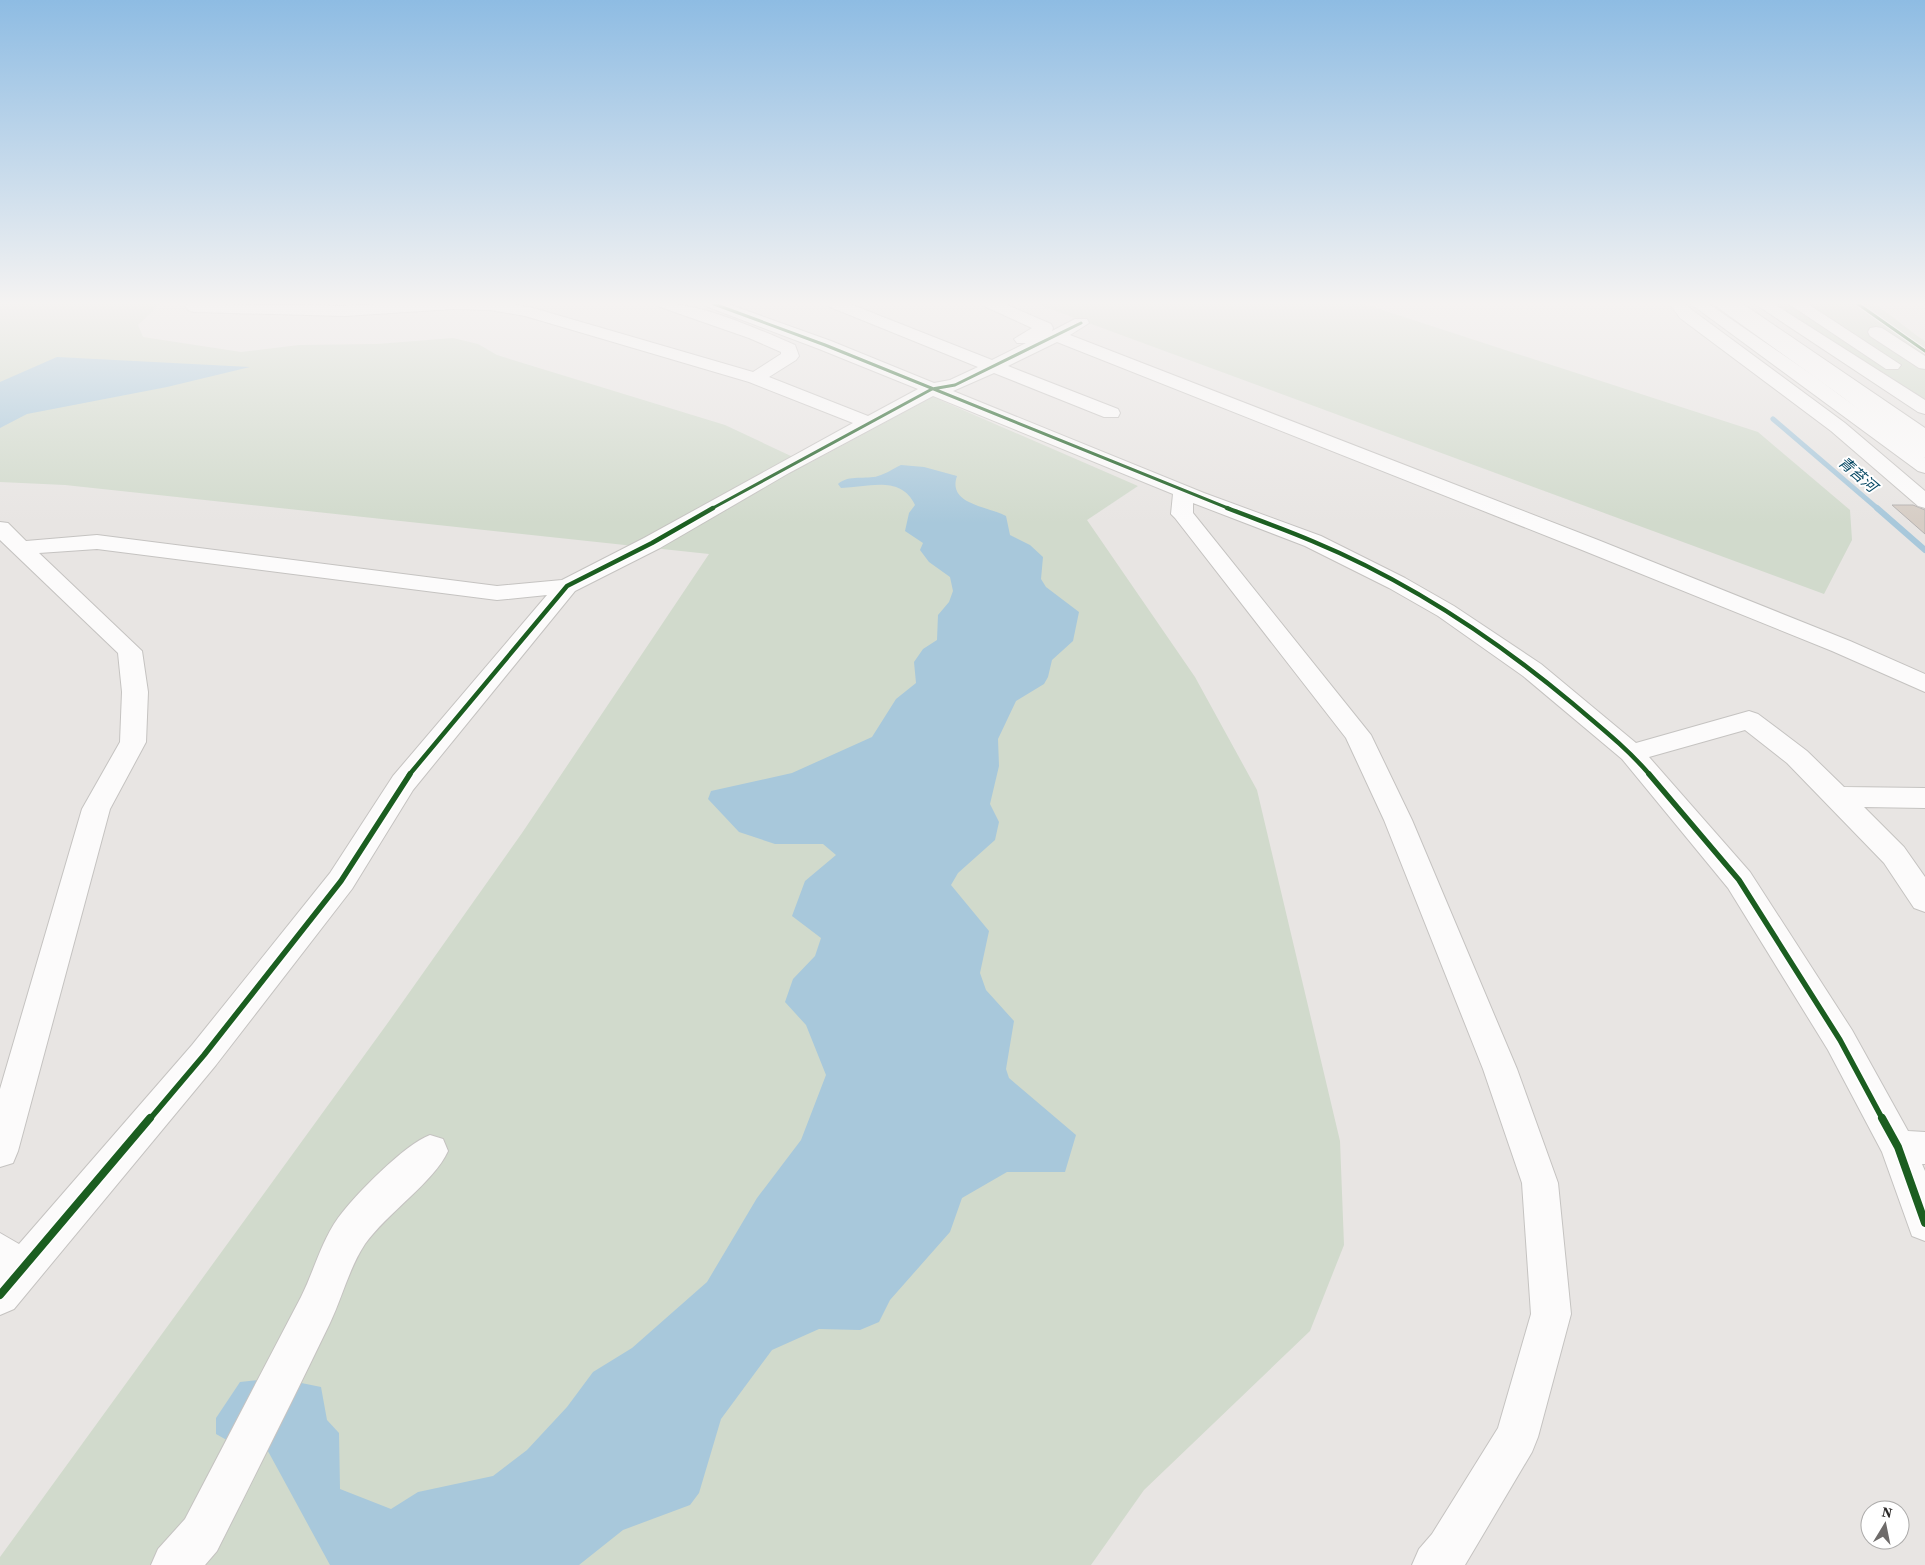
<svg xmlns="http://www.w3.org/2000/svg" width="1925" height="1565" viewBox="0 0 1925 1565" font-family="'Source Serif 4','Noto Sans SC',serif">
	<style>
		.green { fill: #d1dacc }
		.water { fill: #a8c8db }
		.lines { fill: none; stroke-linecap: round; stroke-linejoin: round }
		.stream-far1 { stroke: #a8c8db; stroke-width: 5 }
		.stream { stroke: #a8c8db; stroke-width: 6 }
		.building { fill: #d6cdc5; stroke: #b5b2b1 }
		.minor-casing { stroke: #c5c3c1; stroke-width: 2 }
		.major-casing { stroke: #c5c3c1; stroke-width: 2 }
		.highway-casing { stroke: #c5c3c1; stroke-width: 2 }
		.path { stroke: #c7c6c6; stroke-width: 2; stroke-dasharray: 0.5 2.5; stroke-linecap: butt }
		.minor { fill: #fcfbfb; fill-rule: evenodd }
		.major { fill: #fcfbfb; fill-rule: evenodd }
		.highway { fill: #fcfbfb; fill-rule: evenodd }
		.cycleway-far3-casing { stroke: #fff; stroke-width: 5 }
		.cycleway-far2-casing { stroke: #fff; stroke-width: 7 }
		.cycleway-far1-casing { stroke: #fff; stroke-width: 9 }
		.cycleway-casing { stroke: #fff; stroke-width: 11 }
		.cycleway-far3 { stroke: #1b5e20; stroke-width: 3 }
		.cycleway-far2 { stroke: #1b5e20; stroke-width: 4.5 }
		.cycleway-far1 { stroke: #1b5e20; stroke-width: 5.5 }
		.cycleway { stroke: #1b5e20; stroke-width: 8 }
		.labels { text-anchor: middle; dominant-baseline: central; stroke-width: 4; stroke-linejoin: round; paint-order: stroke }
		.far-water-label { font-size: 15px; font-style: italic; fill: #074863; stroke: #fff }
	</style>
	<rect width="100%" height="100%" fill="#e8e5e3"/>
	<!-- green -->
	<path class="green" d="M0 304H160L138 325 143 337 241 352 299 345 377 344 453 338 478 344 497 355 725 425 808 464 933 397 1138 486 1087 520 1195 677 1257 790 1340 1141 1344 1245 1310 1331 1144 1490 1091 1565H0V1557L387 1024 522 833 709 554 65 485 0 482Z
		M1037 304H1364L1758 432 1850 510 1852 540 1824 594Z
		M1776 304H1873C1892 314 1907 330 1925 341V401Z"/>
	<!-- water -->
	<path class="water" d="M57 357 250 367 167 387 27 414 0 428V382Z
		M901 465 924 467 957 476C947 505 988 506 1006 516L1010 535 1030 545 1043 557 1041 579 1046 587 1079 612 1073 641 1052 660 1048 677 1044 684 1016 701 998 739 999 766 990 804 999 822 995 840 958 873 951 885 989 931 980 973 986 990 1014 1021 1006 1069 1009 1078 1076 1135 1065 1172H1007L962 1198 950 1232 890 1300 879 1322 860 1330 819 1329 772 1350 721 1419 699 1493 690 1505 623 1530 579 1565H330L263 1442 232 1443 216 1434V1418L240 1382 277 1378 321 1387 327 1420 339 1433 340 1489 391 1509 418 1492 493 1476 527 1450 567 1407 593 1372 632 1348 707 1282 757 1198 801 1140 826 1075 806 1025 785 1002 793 979 815 956 821 938 792 916 805 881 836 855 823 844H775L739 832 708 799 711 791 792 773 872 737 896 699 916 683 914 662 923 649 937 640 938 615 949 602 953 591 950 577 929 562 920 550 923 543 905 531 909 513 915 505C901 475 869 487 841 488L838 484C849 474 866 480 878 476 886 474 894 468 901 465Z"/>
	<g class="lines">
		<!-- stream-far1 -->
		<path class="stream-far1" d="M1773 419 1878 509"/>
		<!-- stream -->
		<path class="stream" d="M1877 508 1925 550"/>
	</g>
	<!-- building -->
	<path class="building" d="M1892 505H1913L1925 510V534Z"/>
	<g class="lines">
		<!-- minor casing -->
		<g class="minor-casing">
			<path id="minor" d="M188 304 345 306 383 304H512L533 308 753 372 781 354V352L749 338 660 307 658 304C695 300 760 330 795 345L799 356 796 360 769 377 868 416 918 389 819 349 708 307 706 304H728L831 341 934 383 950 380 978 367 830 307 828 304H850L992 360 1026 343H1017L1014 339 1032 328 986 307 984 304H1005L1051 324 1053 328 1052 331 1075 319H1087L1089 323 1070 335 1598 540 1850 641 1925 674V692L1832 651 1582 550 1057 342 1008 366 1118 409 1120 413 1118 417H1104L994 373 953 391 1204 493 1321 536 1405 578 1454 606 1541 664 1636 743 1749 711 1758 714 1807 751 1844 787 1925 788V808L1864 807 1904 847 1925 877V912L1914 908 1884 863 1787 763 1745 730 1649 757 1750 872 1852 1030 1908 1131 1925 1132V1164H1922L1925 1171V1241L1912 1236 1882 1152 1828 1050 1728 888 1622 759 1523 676 1438 616 1389 588 1305 546 1193 503V513L1371 735 1412 820 1517 1069 1558 1183 1571 1314 1538 1437 1532 1452 1465 1565H1412L1419 1549 1432 1534 1498 1428 1531 1314 1522 1183 1483 1069 1384 820 1346 738 1175 518 1171 514 1173 494 933 396 789 473 660 548 575 591 413 790 352 889 216 1065 14 1309 0 1315V1233L19 1244 192 1045 330 873 393 776 547 595 497 600 97 549 39 553 142 651 148 692 146 742 110 809 18 1151 13 1163 0 1167V1089L82 809 120 742 122 692 118 653 0 540V522L8 523 26 541 97 535 497 586 562 580 644 538 853 423 749 382 525 316 490 310 453 309 345 316 194 312 188 310 186 307Z
				M430 1135 443 1139 448 1151C434 1182 387 1213 365 1244 349 1268 342 1298 330 1323 293 1400 255 1475 217 1551L205 1565H151L158 1549 185 1519C224 1445 262 1371 301 1297 314 1271 321 1242 338 1218 355 1195 405 1144 430 1135Z"/>
		</g>
		<!-- major casing -->
		<g class="major-casing">
			<path id="major" d="M1670 304H1686L1692 310 1845 423 1925 491V508L1918 506 1831 431 1680 318Z
				M1713 304H1731L1853 388 1925 442V458L1918 456 1841 396Z
				M1755 304H1774L1925 400V414L1918 412Z
				M1789 304H1808L1901 365 1898 369H1886Z
				M1876 327 1882 328 1925 356V369L1919 368 1870 336 1868 332 1870 328Z"/>
		</g>
		<!-- highway casing -->
		<g class="highway-casing">
			<path id="highway" d="M1691 304H1709L1814 376 1925 458V473L1918 471Z
				M1725 304H1743L1925 428V443L1918 441Z"/>
		</g>
		<!-- path -->
		<path class="path" d="M1866 304 1882 315"/>
		<!-- minor -->
		<use href="#minor" class="minor"/>
		<!-- major -->
		<use href="#major" class="major"/>
		<!-- highway -->
		<use href="#highway" class="highway"/>
		<!-- cycleway-far3 casing -->
		<g class="cycleway-far3-casing">
			<path id="cycleway-far3" d="M714 304 825 345 1230 509
				M1858 304 1925 351
				M711 509 932 389 955 385 1081 323"/>
		</g>
		<!-- cycleway-far2 casing -->
		<g class="cycleway-far2-casing">
			<path id="cycleway-far2" d="M1227 508C1255 519 1284 529 1312 541 1406 580 1494 638 1572 703 1599 726 1627 748 1650 775
				M409 775 567 586 652 543 713 508"/>
		</g>
		<!-- cycleway-far1 casing -->
		<g class="cycleway-far1-casing">
			<path id="cycleway-far1" d="M1649 774 1739 880 1840 1040 1883 1120
				M149 1120 204 1055 341 881 410 774"/>
		</g>
		<!-- cycleway casing -->
		<g class="cycleway-casing">
			<path id="cycleway" d="M1882 1118 1898 1147 1925 1223
				M0 1295 150 1118"/>
		</g>
		<!-- cycleway-far3 -->
		<use href="#cycleway-far3" class="cycleway-far3"/>
		<!-- cycleway-far2 -->
		<use href="#cycleway-far2" class="cycleway-far2"/>
		<!-- cycleway-far1 -->
		<use href="#cycleway-far1" class="cycleway-far1"/>
		<!-- cycleway -->
		<use href="#cycleway" class="cycleway"/>
	</g>
	<!-- sky -->
	<linearGradient id="sky" x2="0" y2="1"><stop stop-color="#8ebce3"/><stop offset="0.58" stop-color="#f5f3f2"/><stop offset="1" stop-color="#f5f3f2" stop-opacity="0"/></linearGradient>
	<rect width="1925" height="523" fill="url(#sky)"/>
	<g class="labels">
		<!-- far-water labels -->
		<g class="far-water-label">
			<text transform="translate(1858 474) rotate(41)">青苔河</text>
		</g>
	</g>
	<!-- north arrow -->
	<g transform="translate(1885 1525) rotate(10)"><circle r="24" fill="#ffffff" stroke="#abaaa9"/>
	<path d="M0-4L9 19L0 12L-9 19Z" fill="#6e6b6a"/>
	<text y="-8" font-size="14" font-weight="bold" text-anchor="middle" fill="#2c2a29">N</text>
	</g>
</svg>
